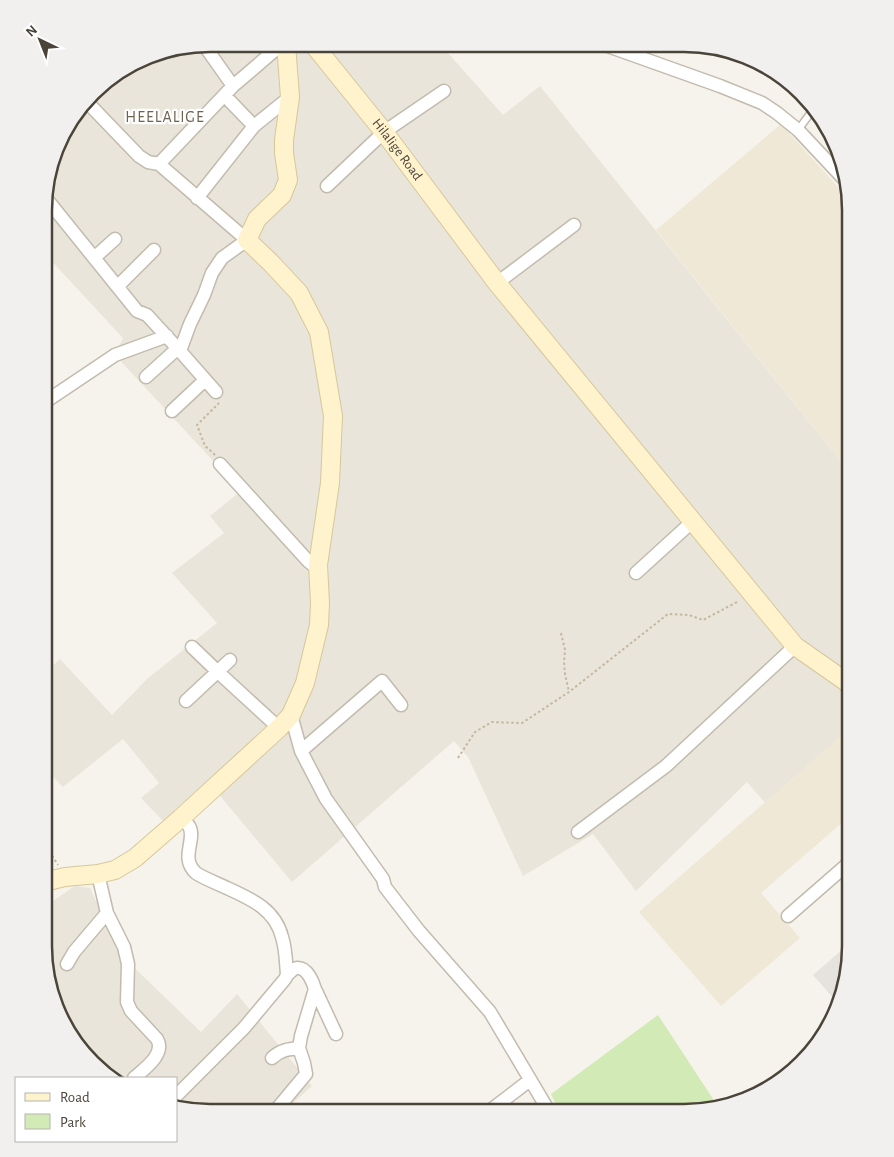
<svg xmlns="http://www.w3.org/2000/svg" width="894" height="1157" viewBox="0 0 894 1157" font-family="'Alegreya Sans',sans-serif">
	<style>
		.residential { fill: #eae5da }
		.industrial { fill: #e6e2dd }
		.education { fill: #efe8d6 }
		.green { fill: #d2eab5 }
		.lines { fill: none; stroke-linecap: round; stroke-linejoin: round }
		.lane-casing { stroke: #c2bbae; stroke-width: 9 }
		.street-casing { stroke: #c2bbae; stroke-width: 15 }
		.secondary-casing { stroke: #d6c79b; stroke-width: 20 }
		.path { stroke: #c4b79f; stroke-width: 2; stroke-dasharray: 2.5 2.5; stroke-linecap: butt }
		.lane { stroke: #fff; stroke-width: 6 }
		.street { stroke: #fff; stroke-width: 12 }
		.secondary { stroke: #fff3cd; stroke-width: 18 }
		.labels { text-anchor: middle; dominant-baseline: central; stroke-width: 4.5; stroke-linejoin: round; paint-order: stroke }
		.street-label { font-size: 14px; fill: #4b4439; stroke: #fff }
		.quarter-label { font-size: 16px; letter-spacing: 1px; fill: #6e6250; stroke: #fff }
		.rim { fill: none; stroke: #4b4439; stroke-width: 2.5 }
	</style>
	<rect width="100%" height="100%" fill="#f6f3ec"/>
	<!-- residential -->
	<path class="residential" d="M210 44H440L503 115 540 86 850 473V737L768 806 747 782 636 891 593 834 523 876 468 757 454 741 292 882 211 785 167 825 141 798 159 783 123 739 63 787 44 768V674L60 659 112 715 147 679 217 623 172 573 224 533 210 516 241 491 115 355 123 338 45 254V188L66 127 101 85 156 53Z
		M75 886 90 888 120 954 201 1032 237 994 312 1086 283 1112H189L176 1107V1078H112L61 1021 44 947V907Z"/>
	<!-- industrial -->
	<path class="industrial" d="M850 943V958L835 1000 813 975Z"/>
	<!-- education -->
	<path class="education" d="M781 124 847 197 850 210V473L656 230Z
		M850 728V816L761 893 800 938 721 1006 639 912Z"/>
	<!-- green -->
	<path class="green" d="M658 1015 717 1105 684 1113H560L551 1094Z"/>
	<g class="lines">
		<!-- lane casing -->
		<g class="lane-casing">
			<path id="lane" d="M798 130 812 111"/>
		</g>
		<!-- street casing -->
		<g class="street-casing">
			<path id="street" d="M204 45 233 86
				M605 45 720 86 762 103 777 113 798 130 843 178
				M87 102 139 156 148 162 159 164 247 240 222 258 212 273 204 295 190 324 180 351
				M254 126 290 97
				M159 164 233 86 282 44
				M327 186 384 132 444 91
				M45 197 137 311 147 315 180 351 216 392
				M197 198 254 126 225 96
				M94 258 115 239
				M497 283 574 225
				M115 284 121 283 154 250
				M146 377 178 348
				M45 402 115 355 167 336
				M172 411 205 380
				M220 464 308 561 318 569
				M636 573 693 521
				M192 647 218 672 279 728
				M186 701 230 660
				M291 715 301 751 326 799 383 879 385 887 419 931 490 1012 550 1113
				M301 751 382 681 401 705
				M578 832 666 766 795 646
				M98 874 107 913 124 947 128 964 127 1002 131 1011 157 1039C166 1054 144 1069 134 1078
				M788 916 850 862
				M67 964 74 952 107 913
				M315 989 336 1034
				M272 1058C280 1050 289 1049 299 1048
				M176 1096 244 1028 285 979 287 975C286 963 286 949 282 937 275 909 251 899 227 888 219 884 203 878 196 873 179 858 197 839 189 826 187 823 183 820 181 818
				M276 1110 306 1074 304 1063 299 1048 301 1036 315 989C313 982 307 967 297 968 293 968 290 973 287 975
				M487 1113 530 1080"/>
		</g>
		<!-- secondary casing -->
		<g class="secondary-casing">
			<g id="secondary">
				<path id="s1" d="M313 44 384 132 497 283 795 646 845 681 850 686"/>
				<path d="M44 882 65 877 98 874 115 870 135 858 181 818 279 728 291 715 305 683 319 625 320 603 318 565 330 483 333 416 319 332 299 293 271 263 247 240 257 219 282 195 288 180 284 153V140L290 97 286 44"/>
			</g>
		</g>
		<!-- path -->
		<path class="path" d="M215 455 212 452 205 446 197 425 219 403
			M561 633 565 650 564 662 565 674 569 692
			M458 758 475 732 492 722 522 723 569 692 668 614 689 615 703 620 739 601
			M44 843 58 865"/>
		<!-- lane -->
		<use href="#lane" class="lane"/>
		<!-- street -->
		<use href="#street" class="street"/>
		<!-- secondary -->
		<use href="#secondary" class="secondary"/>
	</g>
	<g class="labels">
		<!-- street labels -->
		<g class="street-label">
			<text stroke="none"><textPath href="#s1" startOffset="135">Hilalige Road</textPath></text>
		</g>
		<!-- quarter labels -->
		<g class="quarter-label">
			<text x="165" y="117">HEELALIGE</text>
		</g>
	</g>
	<!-- crop -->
	<path d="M0 0H894V1157H0ZM210 52H684A158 158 0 0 1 842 210V946A158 158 0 0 1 684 1104H210A158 158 0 0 1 52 946V210A158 158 0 0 1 210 52Z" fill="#f1f0ef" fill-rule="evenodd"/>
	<path class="rim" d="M210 52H684A158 158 0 0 1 842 210V946A158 158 0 0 1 684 1104H210A158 158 0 0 1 52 946V210A158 158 0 0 1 210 52Z"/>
	<!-- legend -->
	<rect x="15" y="1077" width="162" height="65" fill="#ffffff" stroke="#b7b4b0"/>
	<rect x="25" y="1093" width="25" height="8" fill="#fff3cd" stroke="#b7b4b0"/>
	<text x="60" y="1102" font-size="15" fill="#4b4439">Road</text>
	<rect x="25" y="1114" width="25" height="15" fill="#d2eab5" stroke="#b7b4b0"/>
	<text x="60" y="1127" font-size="15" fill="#4b4439">Park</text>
	<!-- north arrow -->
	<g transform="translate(40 40) rotate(317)" stroke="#ffffff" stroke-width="4" paint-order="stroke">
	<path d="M0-4L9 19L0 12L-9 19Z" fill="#4b4439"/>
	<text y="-8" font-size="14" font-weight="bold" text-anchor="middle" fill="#4b4439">N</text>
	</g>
</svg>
